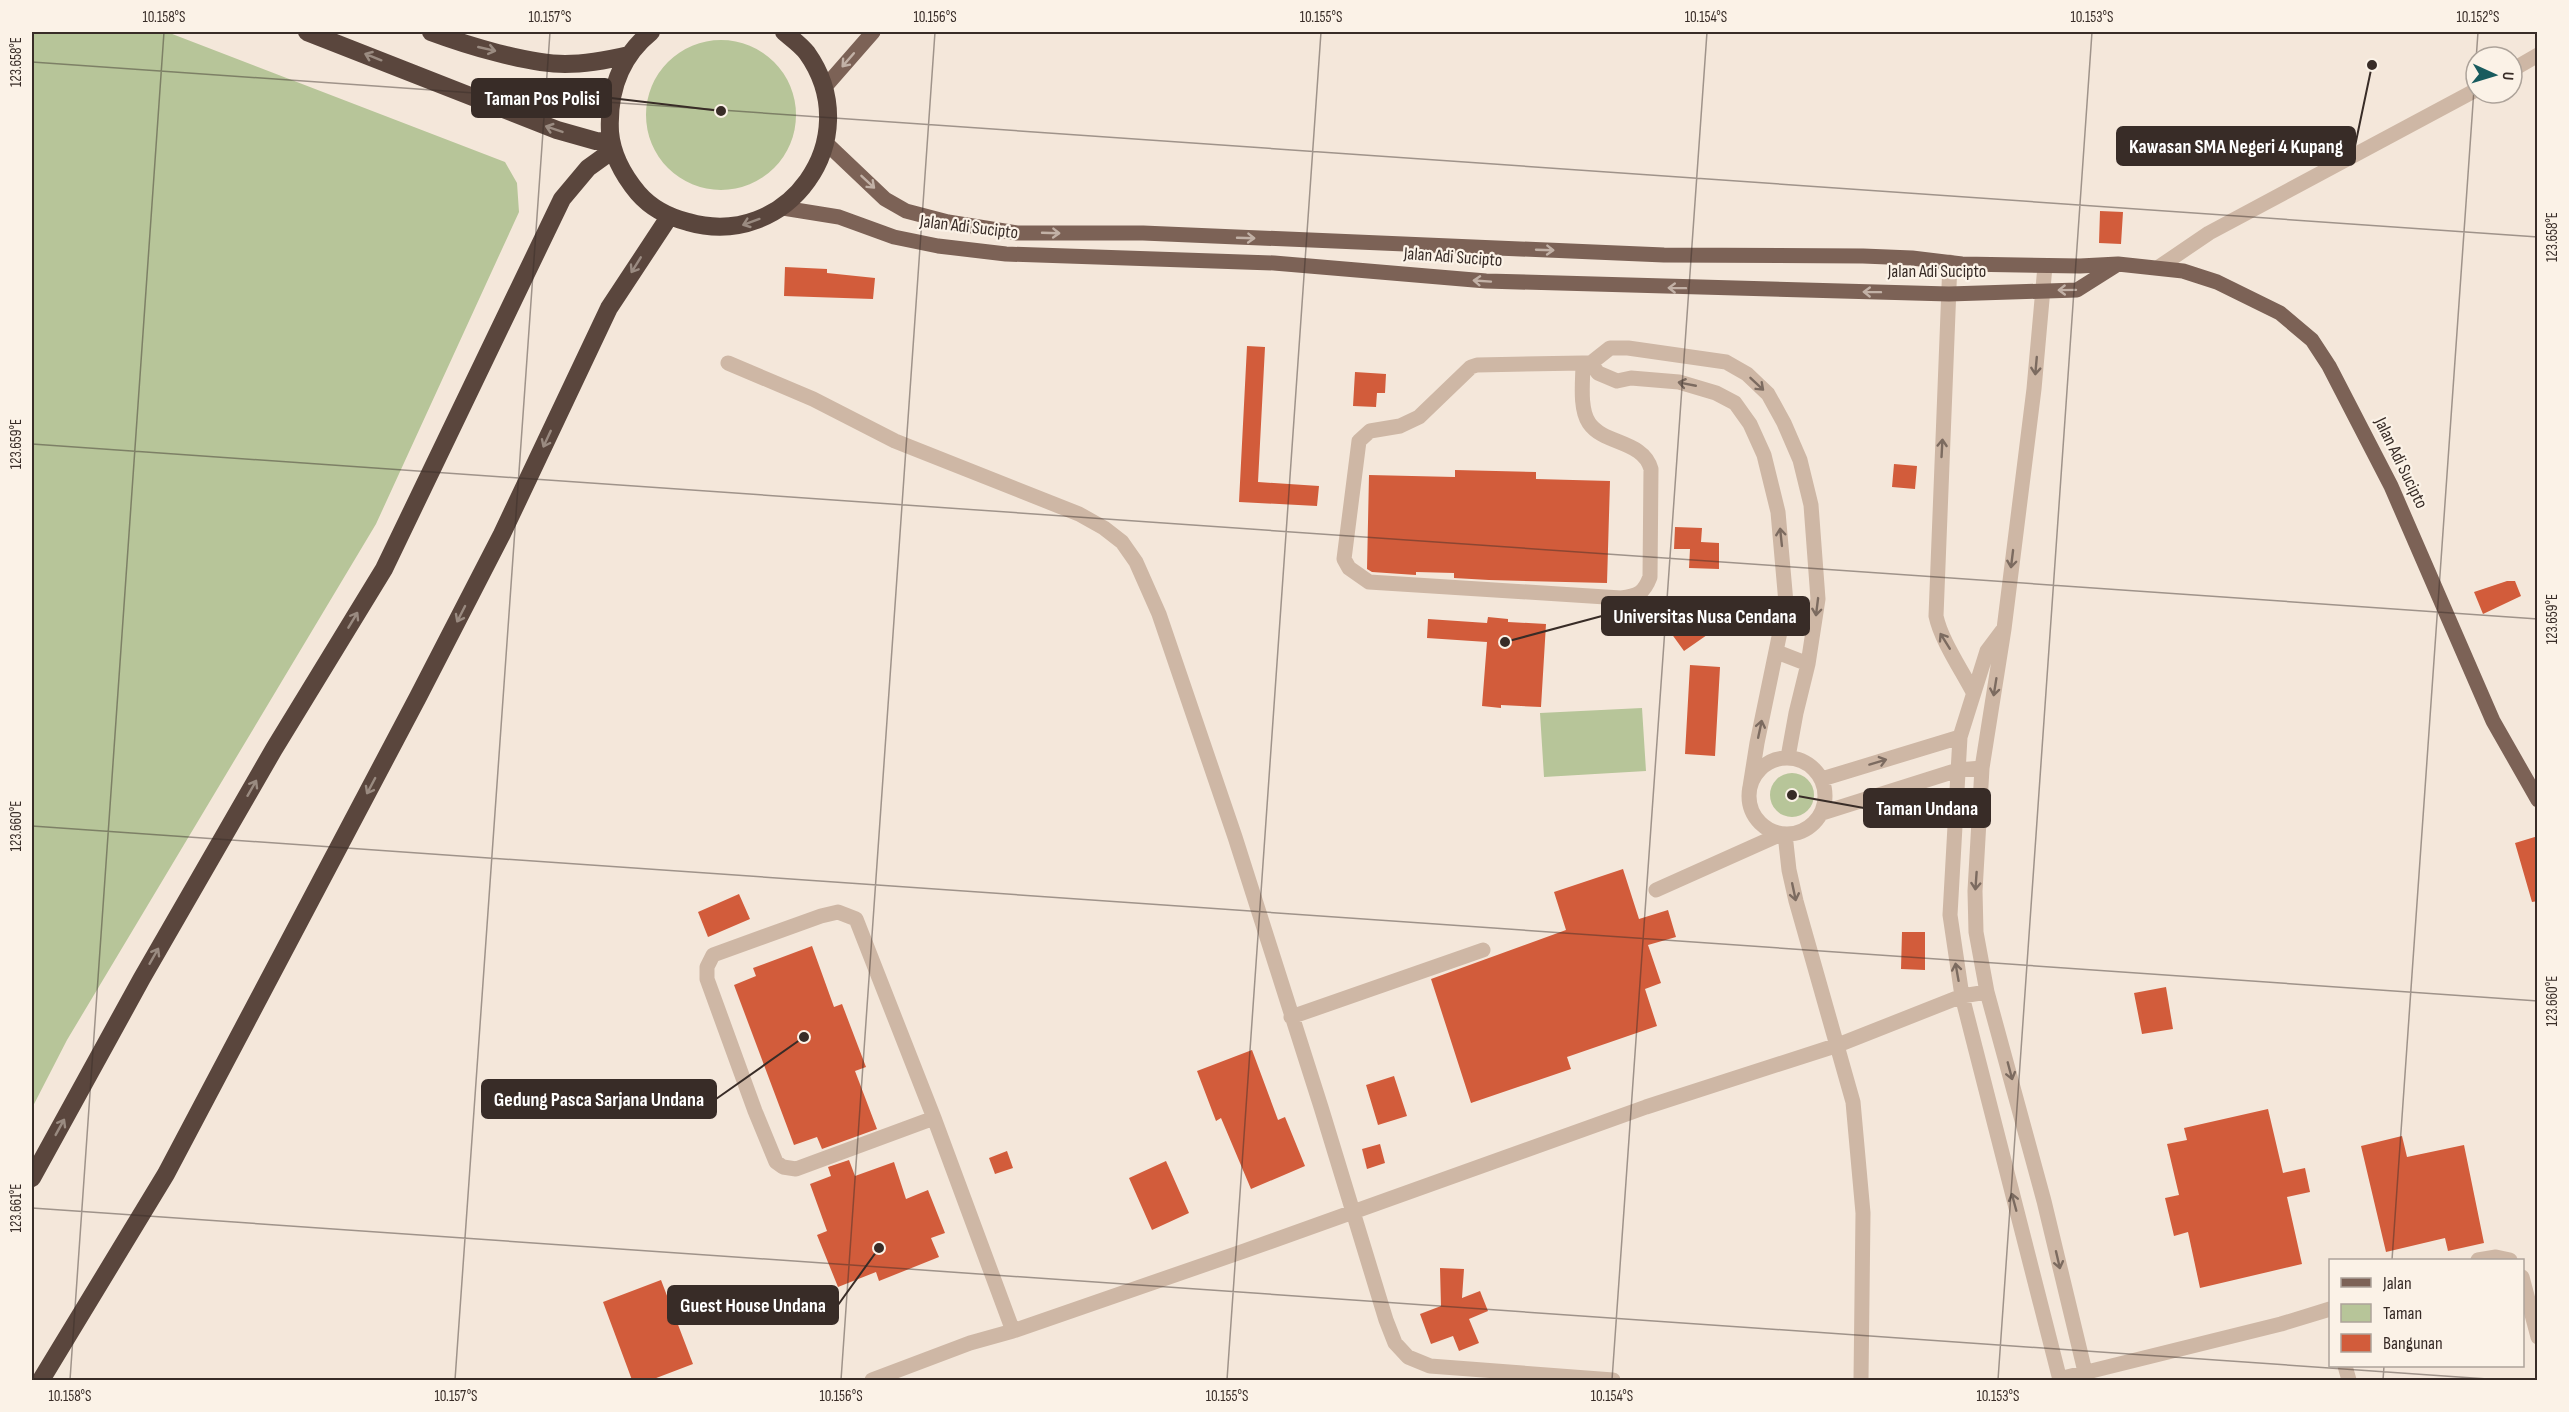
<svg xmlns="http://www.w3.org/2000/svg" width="2569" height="1412" viewBox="0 0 2569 1412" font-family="'Sofia Sans Condensed',sans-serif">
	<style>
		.green { fill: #b7c599 }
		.building { fill: #d25c3b }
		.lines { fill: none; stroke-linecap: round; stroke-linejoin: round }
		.minor { stroke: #ceb7a5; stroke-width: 15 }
		.major { stroke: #7c6256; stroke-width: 15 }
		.highway { stroke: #5a463d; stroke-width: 18 }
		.oneway { stroke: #9a8b81 }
		.oneway2 { stroke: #c2b1a6 }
		.oneway3 { stroke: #7c6b60 }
		.ticks { fill: none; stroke: #382c27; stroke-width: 1.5; stroke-opacity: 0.45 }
		.labels { text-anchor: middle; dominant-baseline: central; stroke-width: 4.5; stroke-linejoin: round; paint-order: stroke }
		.street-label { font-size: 18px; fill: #382c27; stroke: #fbf2e7 }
		.leader { fill: none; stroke: #382c27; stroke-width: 2 }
		.callout-dot { fill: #382c27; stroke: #fbf2e7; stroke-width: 2 }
		.callout { fill: #382c27; stroke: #382c27; stroke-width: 2 }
		.callout-label { font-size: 20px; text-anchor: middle; font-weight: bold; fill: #fff }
		.neatline { fill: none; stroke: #382c27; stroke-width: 2 }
		.ticks-label { font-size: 15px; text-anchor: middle; fill: #382c27 }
	</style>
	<rect width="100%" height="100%" fill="#f4e7da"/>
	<!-- green -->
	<path class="green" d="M32 32H167L505 162 517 183 519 212 376 524 67 1040 32 1108Z
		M646 115a75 75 0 1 1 150 0a75 75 0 1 1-150 0Z
		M1642 708 1646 771 1544 777 1540 713Z
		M1770 795a22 22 0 1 1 44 0a22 22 0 1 1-44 0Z"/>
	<!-- building -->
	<path class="building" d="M2100 211 2123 212 2121 244 2099 243Z
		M785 267 827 269V273L875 278 873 299 784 296Z
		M1247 346 1265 347 1258 482 1319 486 1317 506 1239 502Z
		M1355 372 1386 374 1385 393H1377L1376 407 1353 406Z
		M1894 464 1917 466 1915 489 1892 487Z
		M1455 470 1536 472V479L1610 481 1607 583 1489 580 1454 578V573L1416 572V575L1372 572 1367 569 1369 475 1455 477Z
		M1675 527 1702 528 1701 542 1719 543V569L1689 568 1690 549H1674Z
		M2507 581H2515L2521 596 2483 614 2474 592Z
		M1704 610 1717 628 1684 651 1671 633Z
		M1488 617 1508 619V622L1546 624 1541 707 1501 705V708L1482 706 1487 642 1427 638 1428 619 1487 623Z
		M1690 665 1720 667 1715 756 1685 754Z
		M2538 836V901L2532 902 2515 843Z
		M1623 869 1639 919 1668 910 1676 937 1648 945 1661 983 1645 989 1657 1026 1567 1057 1571 1069 1471 1103 1431 979 1566 930 1554 892Z
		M739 894 750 919 708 937 698 912Z
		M1902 932H1925V970L1901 969Z
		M812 946 834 1007 842 1004 866 1067 855 1071 877 1129 822 1149 817 1137 794 1145 734 985 756 976 753 968Z
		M2166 987 2173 1029 2142 1034 2134 993Z
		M1252 1050 1278 1120 1285 1117 1305 1166 1251 1189 1221 1118 1216 1121 1197 1071Z
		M1394 1076 1407 1116 1378 1125 1366 1085Z
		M2268 1109 2283 1173 2305 1168 2310 1192 2287 1197 2302 1264 2200 1288 2188 1232 2174 1236 2165 1198 2179 1195 2167 1144 2187 1140 2184 1128Z
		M2402 1136 2407 1157 2464 1145 2484 1243 2448 1251 2445 1238 2386 1252 2361 1146Z
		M1380 1144 1385 1163 1367 1169 1362 1149Z
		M1007 1151 1013 1168 995 1174 989 1158Z
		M849 1160 855 1176 894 1162 906 1199 928 1190 945 1233 931 1238 939 1257 879 1281 876 1272 838 1287 817 1235 827 1231 810 1184 831 1176 828 1167Z
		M1166 1161 1189 1213 1152 1230 1129 1178Z
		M1440 1268 1464 1269 1462 1298 1480 1291 1488 1311 1469 1319 1479 1343 1459 1351 1453 1336 1431 1344 1420 1314 1441 1306Z
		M661 1280 693 1364 651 1380H632L603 1302Z"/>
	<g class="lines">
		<!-- minor -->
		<path class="minor" d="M2512 70 2538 55
			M1950 262 1936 616C1941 640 1961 669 1973 692
			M2045 266 2034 389 2004 629 1982 768 1975 891 1976 932 1987 992 2044 1201 2087 1380
			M2159 267 2209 233 2476 90
			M728 363 813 399 895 441 1079 514 1104 528 1122 542 1136 562 1159 614 1235 837 1321 1107 1386 1320 1395 1343 1408 1357 1430 1366 1613 1380
			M1583 363C1583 380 1579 408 1589 423 1604 445 1643 440 1651 469L1650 577C1644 593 1638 596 1621 598L1369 582 1349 568 1344 559 1359 441 1370 431 1400 426 1419 417 1471 367 1477 365 1583 363H1591
			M2002 631 1987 651 1960 737 1950 915 1962 996 2060 1380
			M1777 652 1808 664
			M1749 796a38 38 0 1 1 76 0a38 38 0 1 1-76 0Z
			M1822 779 1960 737
			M1750 787 1757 743 1786 603 1778 512 1764 455 1750 424 1735 403 1716 393 1679 382 1631 378 1617 381 1598 373 1591 363 1610 348H1628L1726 362 1747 374 1768 394 1784 423 1800 460 1811 505 1818 599 1808 664 1796 713 1788 757
			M1822 813 1958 770 1982 768
			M1785 834 1789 870 1796 901 1853 1102 1863 1213 1861 1380
			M1656 890 1781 834
			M1291 1017 1483 950
			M934 1118 796 1169 783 1167 776 1162 755 1111 707 979V967L713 955 821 916 838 912 856 919 934 1118 1013 1331
			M2478 1260 2496 1257 2510 1260
			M2522 1277 2538 1337
			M2345 1366 2349 1380
			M2059 1379 2281 1324 2330 1309
			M872 1380 970 1343 1013 1331 1244 1251 1646 1107 1838 1045 1962 996 1987 992"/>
		<!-- major -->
		<path class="major" d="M824 88 873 32
			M825 142 885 199 906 211 948 222 1017 233H1143L1664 255 1863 256 1912 258 1962 264 2080 266 2118 264 2183 271 2217 282 2280 313 2312 340 2329 366 2391 486 2493 721 2538 800
			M783 208 839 217 894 237 938 246 1006 254 1274 263 1486 281 1949 294 2077 290 2115 266"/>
		<!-- highway -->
		<path class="highway" d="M307 32 557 130 596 141 611 142
			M431 32C466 45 528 64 565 64 587 64 608 60 629 55
			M651 32C620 57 608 93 610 132 612 155 623 175 638 193 651 208 668 217 688 222 787 251 868 139 807 53 801 45 791 38 784 32
			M32 1178 142 978 274 749 384 569 562 199 588 168 613 150
			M41 1380 166 1174 418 697 502 534 609 308 669 217"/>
	</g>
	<!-- one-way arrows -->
	<defs><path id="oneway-shaft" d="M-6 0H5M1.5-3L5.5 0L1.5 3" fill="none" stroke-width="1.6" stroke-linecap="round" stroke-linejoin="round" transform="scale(1.5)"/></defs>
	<g class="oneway">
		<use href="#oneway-shaft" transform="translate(487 49) rotate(13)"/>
		<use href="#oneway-shaft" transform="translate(373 57) rotate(-158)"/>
		<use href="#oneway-shaft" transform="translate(554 129) rotate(-161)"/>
		<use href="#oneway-shaft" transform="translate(751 222) rotate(160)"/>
		<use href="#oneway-shaft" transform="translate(636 265) rotate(122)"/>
		<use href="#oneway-shaft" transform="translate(547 439) rotate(115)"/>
		<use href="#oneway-shaft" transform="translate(461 614) rotate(117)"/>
		<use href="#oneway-shaft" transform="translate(353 620) rotate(-59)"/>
		<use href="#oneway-shaft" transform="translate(371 786) rotate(118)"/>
		<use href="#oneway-shaft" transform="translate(252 788) rotate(-60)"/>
		<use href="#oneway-shaft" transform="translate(154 956) rotate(-60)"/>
		<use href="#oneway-shaft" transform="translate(60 1127) rotate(-61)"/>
	</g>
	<g class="oneway2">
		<use href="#oneway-shaft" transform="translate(848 60) rotate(131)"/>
		<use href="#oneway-shaft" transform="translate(868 182) rotate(43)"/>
		<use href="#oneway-shaft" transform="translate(1051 233) rotate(2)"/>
		<use href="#oneway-shaft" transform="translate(1246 238) rotate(2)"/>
		<use href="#oneway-shaft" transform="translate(1545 250) rotate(2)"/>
		<use href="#oneway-shaft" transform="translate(1482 281) rotate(-176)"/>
		<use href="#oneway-shaft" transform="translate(1677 288) rotate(-179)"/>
		<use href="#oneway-shaft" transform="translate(2067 290) rotate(179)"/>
		<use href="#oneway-shaft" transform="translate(1872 292) rotate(-179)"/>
	</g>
	<g class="oneway3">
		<use href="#oneway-shaft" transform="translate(2036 366) rotate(95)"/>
		<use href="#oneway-shaft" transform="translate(1687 384) rotate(-169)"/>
		<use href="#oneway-shaft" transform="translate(1757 384) rotate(43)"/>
		<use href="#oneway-shaft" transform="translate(1942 448) rotate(-87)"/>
		<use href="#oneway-shaft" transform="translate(1781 537) rotate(-96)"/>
		<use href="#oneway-shaft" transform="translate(2012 559) rotate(97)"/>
		<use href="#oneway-shaft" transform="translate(1817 607) rotate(97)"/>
		<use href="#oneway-shaft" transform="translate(1945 641) rotate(-122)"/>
		<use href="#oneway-shaft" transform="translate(1995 687) rotate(99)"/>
		<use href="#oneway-shaft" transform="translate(1760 729) rotate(-78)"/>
		<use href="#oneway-shaft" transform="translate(1878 762) rotate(-17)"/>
		<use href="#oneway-shaft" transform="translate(1976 881) rotate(94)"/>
		<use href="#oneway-shaft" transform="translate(1794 892) rotate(78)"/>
		<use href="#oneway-shaft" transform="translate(1957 972) rotate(-100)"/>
		<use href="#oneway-shaft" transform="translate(2010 1071) rotate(75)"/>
		<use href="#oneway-shaft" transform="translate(2014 1202) rotate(-105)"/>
		<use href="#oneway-shaft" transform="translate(2058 1260) rotate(77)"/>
	</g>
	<!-- ticks -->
	<path class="ticks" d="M32 62 2538 237M32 444 2538 619M32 826 2538 1001M32 1208 2502 1380M2392 1260 2478 32M70 1380 164 32M455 1380 550 32M841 1380 935 32M1227 1380 1321 32M1612 1380 1707 32M1998 1380 2092 32M2383 1380 2384 1366"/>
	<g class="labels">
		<!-- street labels -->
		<g class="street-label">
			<text transform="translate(969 227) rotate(7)">Jalan Adi Sucipto</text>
			<text transform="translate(1453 257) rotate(4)">Jalan Adi Sucipto</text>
			<text x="1937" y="271">Jalan Adi Sucipto</text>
			<text transform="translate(2401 463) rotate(64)">Jalan Adi Sucipto</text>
		</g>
	</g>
	<!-- callouts -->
	<path class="leader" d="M721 111L611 98M2372 65L2355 146M1505 642L1602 616M1792 795L1864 808M804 1037L716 1099M879 1248L838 1305"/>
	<g class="callout-dot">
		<circle cx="721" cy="111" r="6"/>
		<circle cx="2372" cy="65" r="6"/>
		<circle cx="1505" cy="642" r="6"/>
		<circle cx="1792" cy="795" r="6"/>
		<circle cx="804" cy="1037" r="6"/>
		<circle cx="879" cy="1248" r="6"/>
	</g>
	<g class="callout">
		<rect x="472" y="79" width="139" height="38" rx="6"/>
		<rect x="2117" y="127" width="238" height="38" rx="6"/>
		<rect x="1602" y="597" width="207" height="38" rx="6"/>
		<rect x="1864" y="789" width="126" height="38" rx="6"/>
		<rect x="482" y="1080" width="234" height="38" rx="6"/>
		<rect x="668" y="1286" width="170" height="38" rx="6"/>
	</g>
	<g class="callout-label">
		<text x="542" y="105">Taman Pos Polisi</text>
		<text x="2236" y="153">Kawasan SMA Negeri 4 Kupang</text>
		<text x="1705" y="623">Universitas Nusa Cendana</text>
		<text x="1927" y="815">Taman Undana</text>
		<text x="599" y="1106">Gedung Pasca Sarjana Undana</text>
		<text x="753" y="1312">Guest House Undana</text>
	</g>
	<!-- border -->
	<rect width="2569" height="1412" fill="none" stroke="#fbf2e7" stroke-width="66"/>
	<!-- legend -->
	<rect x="2329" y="1259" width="195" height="108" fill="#fbf2e7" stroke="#ada39a" stroke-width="1.5"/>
	<rect x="2341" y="1278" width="30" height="9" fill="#7c6256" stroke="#ada39a" stroke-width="1.5"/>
	<text x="2383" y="1289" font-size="18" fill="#382c27">Jalan</text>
	<rect x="2341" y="1304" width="30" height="18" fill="#b7c599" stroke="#ada39a" stroke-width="1.5"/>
	<text x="2383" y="1319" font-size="18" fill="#382c27">Taman</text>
	<rect x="2341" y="1334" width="30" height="18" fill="#d25c3b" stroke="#ada39a" stroke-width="1.5"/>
	<text x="2383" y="1349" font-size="18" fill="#382c27">Bangunan</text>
	<!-- north arrow -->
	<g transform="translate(2494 75) rotate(94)"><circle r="28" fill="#fbf2e7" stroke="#ada39a" stroke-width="1.5"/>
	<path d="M0-4.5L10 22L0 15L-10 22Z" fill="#185b5e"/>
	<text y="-9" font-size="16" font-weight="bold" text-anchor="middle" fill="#382c27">U</text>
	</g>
	<rect x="33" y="33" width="2503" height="1346" class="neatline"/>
	<g class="ticks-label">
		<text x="164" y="22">10.158°S</text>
		<text x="550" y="22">10.157°S</text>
		<text x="935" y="22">10.156°S</text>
		<text x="1321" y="22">10.155°S</text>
		<text x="1706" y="22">10.154°S</text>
		<text x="2092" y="22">10.153°S</text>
		<text x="2478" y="22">10.152°S</text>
		<text transform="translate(16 62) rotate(-90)" y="5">123.658°E</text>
		<text transform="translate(2552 237) rotate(-90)" y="5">123.658°E</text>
		<text transform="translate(16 444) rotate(-90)" y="5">123.659°E</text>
		<text transform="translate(2552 619) rotate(-90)" y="5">123.659°E</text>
		<text transform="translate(16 826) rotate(-90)" y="5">123.660°E</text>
		<text transform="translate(2552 1001) rotate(-90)" y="5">123.660°E</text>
		<text transform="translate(16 1208) rotate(-90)" y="5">123.661°E</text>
		<text x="70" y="1401">10.158°S</text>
		<text x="456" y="1401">10.157°S</text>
		<text x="841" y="1401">10.156°S</text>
		<text x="1227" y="1401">10.155°S</text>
		<text x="1612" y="1401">10.154°S</text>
		<text x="1998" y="1401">10.153°S</text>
	</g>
</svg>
